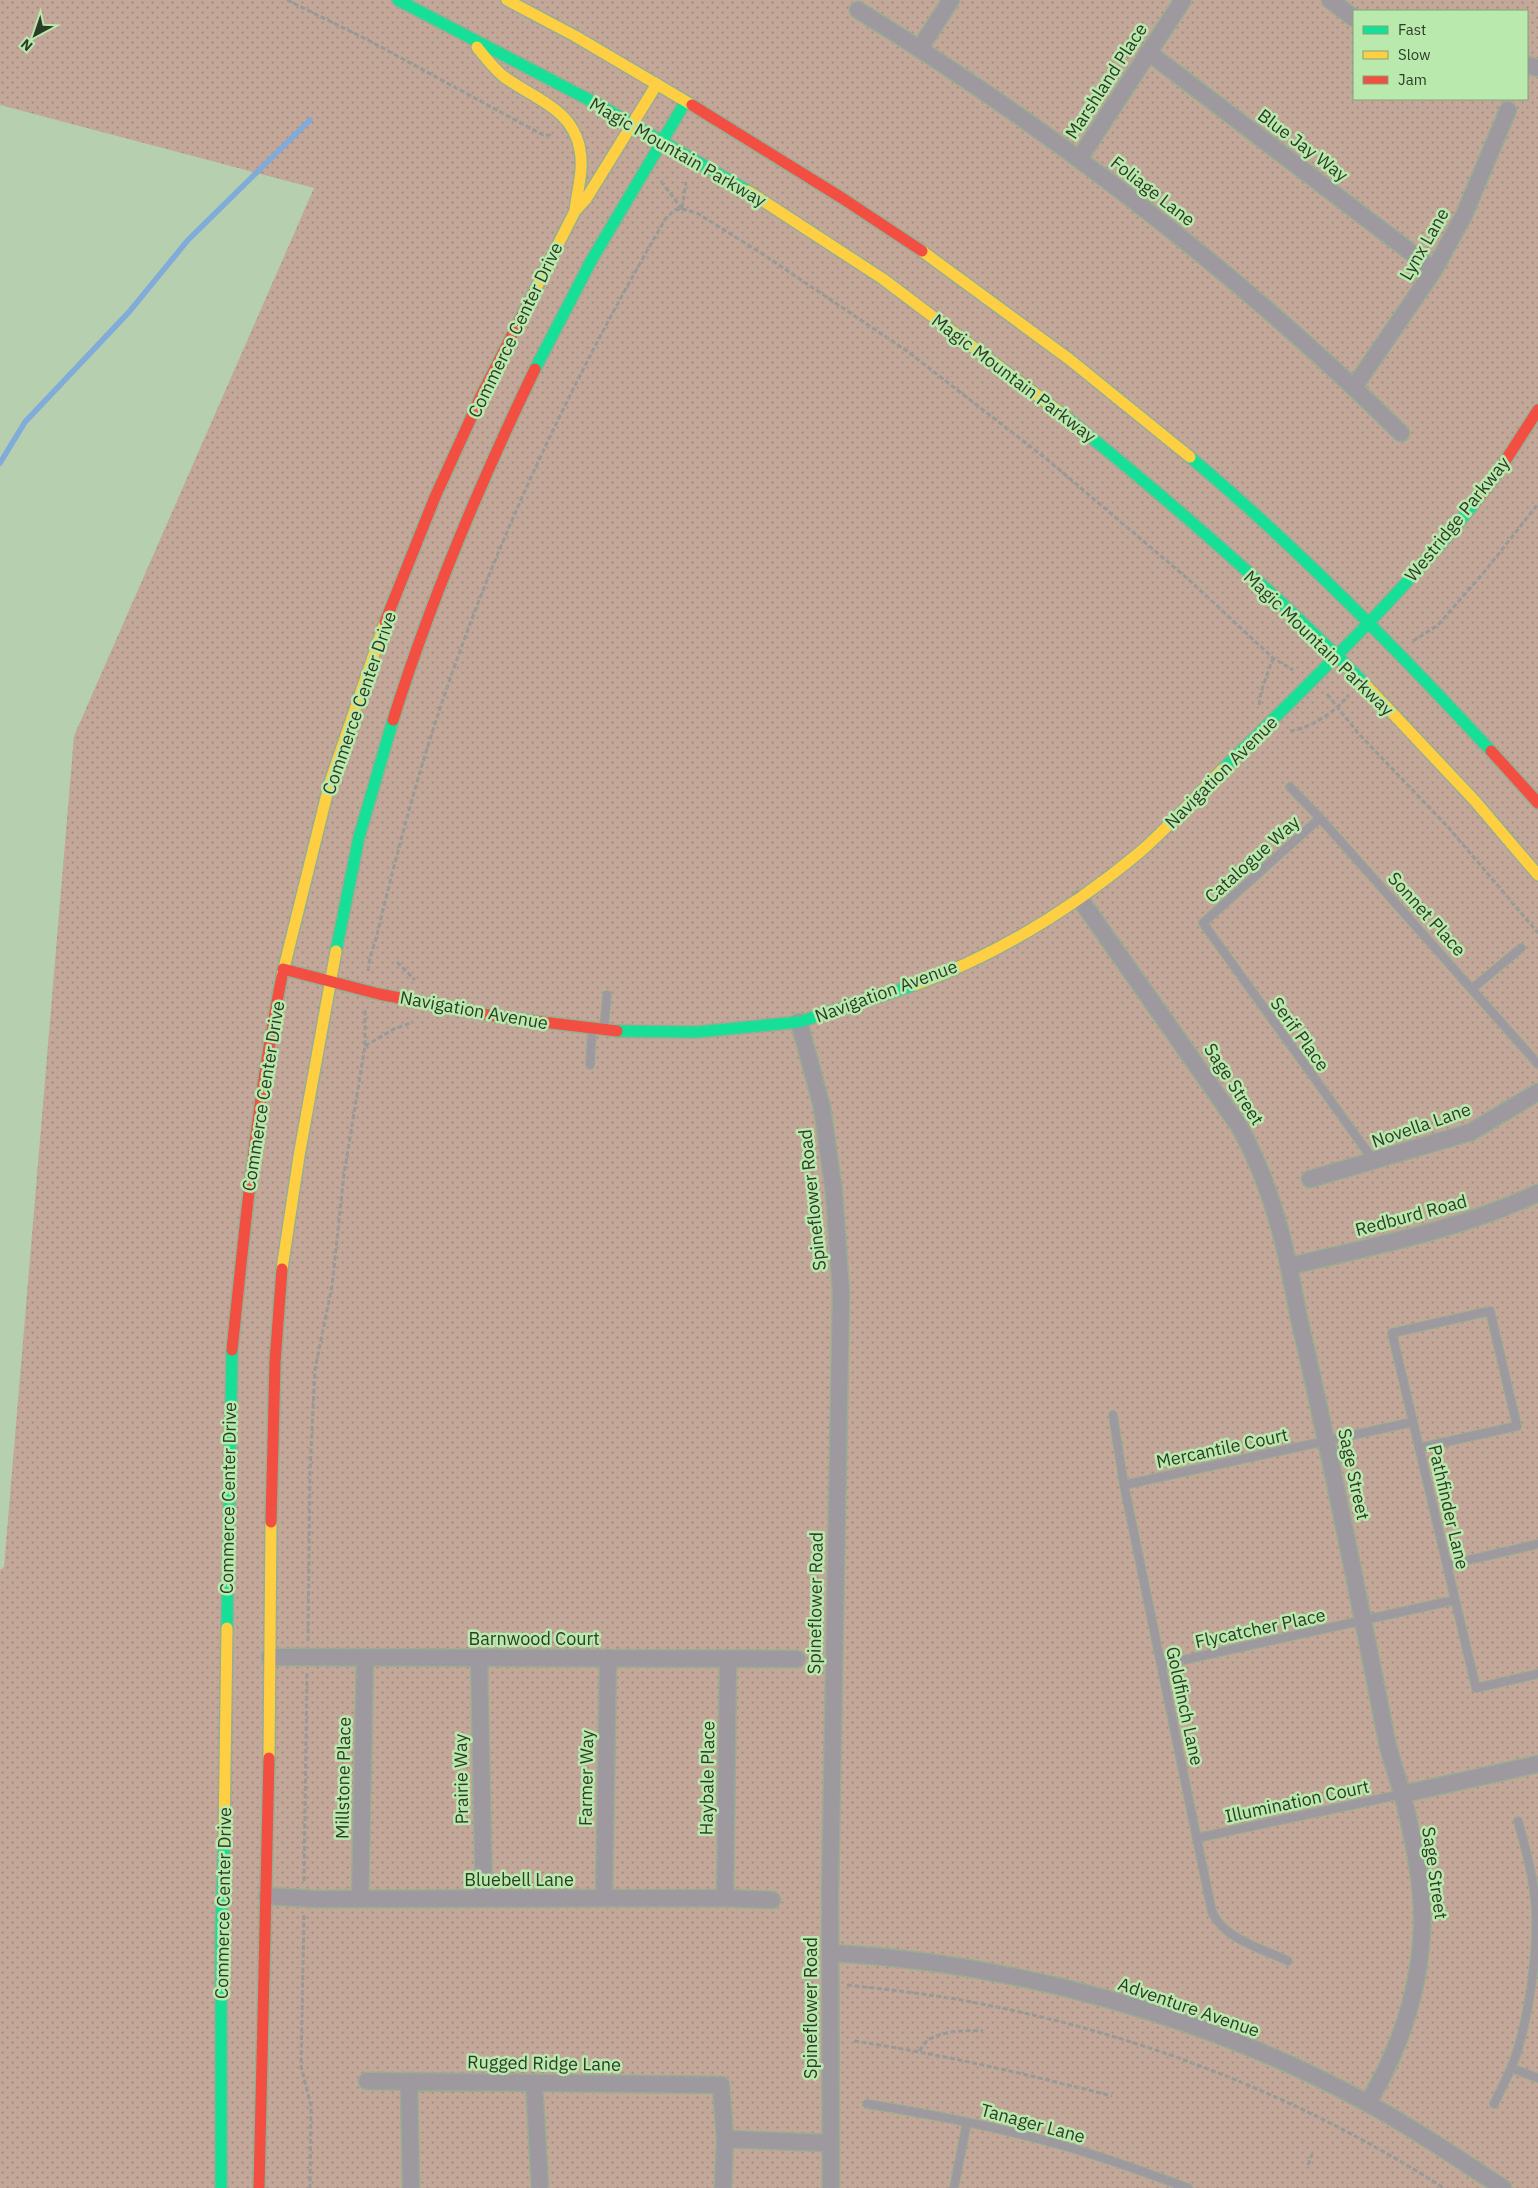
<svg xmlns="http://www.w3.org/2000/svg" width="1538" height="2188" viewBox="0 0 1538 2188" font-family="'IBM Plex Sans',sans-serif">
	<style>
		.grass { fill: url(#grass-dots); fill-rule: evenodd }
		.lines { fill: none; stroke-linecap: round; stroke-linejoin: round }
		.stream { stroke: #81abd8; stroke-width: 5.5 }
		.lane-casing { stroke: #99ad93; stroke-width: 10 }
		.street-casing { stroke: #99ad93; stroke-width: 19 }
		.fast-casing { stroke: #99ad93; stroke-width: 14 }
		.slow-casing { stroke: #99ad93; stroke-width: 14 }
		.jam-casing { stroke: #99ad93; stroke-width: 14 }
		.path { stroke: #979a96; stroke-width: 3; stroke-dasharray: 5 2.5; stroke-linecap: butt }
		.lane { stroke: #9e999f; stroke-width: 8 }
		.street { stroke: #9e999f; stroke-width: 16 }
		.fast { stroke: #16e098; stroke-width: 11 }
		.slow { stroke: #ffcf43; stroke-width: 11 }
		.jam { stroke: #f24e42; stroke-width: 11 }
		.labels { text-anchor: middle; dominant-baseline: central; stroke-width: 5; stroke-linejoin: round; paint-order: stroke }
		.street-label { font-size: 18px; fill: #2b3d26; stroke: #bae9ae }
	</style>
	<defs>
		<pattern id="grass-dots" width="8" height="8" patternUnits="userSpaceOnUse" patternTransform="scale(1.25)"><rect width="8" height="8" fill="#c3a89a"/><path d="M2 2h.1M6 6h.1" fill="none" stroke="#9f8a7d" stroke-width="1.8" stroke-linecap="round"/></pattern>
	</defs>
	<rect width="100%" height="100%" fill="#b6cfaf"/>
	<!-- grass -->
	<path class="grass" d="M0 0H1538V2188H0V1570L4 1567 74 736 314 188 0 105ZM1354 11H1527V99H1354Z"/>
	<g class="lines">
		<!-- stream -->
		<path class="stream" d="M0 463 25 422 129 312 188 240 310 120"/>
		<!-- lane casing -->
		<g class="lane-casing">
			<path id="lane" d="M1290 787 1320 818 1538 1064
				M1320 818 1203 923 1374 1161
				M1473 988 1521 948
				M604 1028 607 995
				M590 1065 592 1031
				M1113 1415 1124 1485 1212 1912C1224 1939 1263 1949 1288 1961
				M1419 1448 1517 1426 1490 1311 1392 1333 1476 1688 1538 1674
				M1124 1485 1413 1422
				M1447 1565 1538 1544
				M1161 1665 1455 1600
				M1197 1838 1403 1794
				M1511 2068 1538 2078
				M867 2104C943 2116 1020 2131 1094 2155 1126 2165 1157 2177 1188 2188
				M1494 2104C1503 2085 1514 2066 1519 2045 1530 2007 1538 1949 1536 1910 1534 1879 1526 1850 1518 1821
				M954 2188 967 2122"/>
		</g>
		<!-- street casing -->
		<g class="street-casing">
			<path id="street" d="M1330 0 1354 18
				M858 10C1054 131 1237 272 1401 433
				M920 48 951 0
				M1148 52 1434 270
				M1527 65 1538 68
				M1079 159 1183 0
				M1354 387 1434 270 1464 215 1508 110
				M1080 899 1239 1126C1272 1186 1286 1246 1298 1314 1331 1456 1359 1598 1387 1742 1391 1759 1397 1776 1402 1793 1412 1832 1424 1890 1422 1930 1419 1993 1400 2049 1368 2103
				M799 1022 822 1107 834 1192 841 1293 830 1893 831 2188
				M1310 1179 1471 1132 1538 1092
				M1290 1266C1374 1246 1459 1230 1538 1193
				M270 1657 797 1659
				M479 1658 484 1899
				M1403 1794 1538 1764
				M267 1896 314 1899 725 1898 772 1900
				M604 1898 608 1658
				M725 1898 728 1659
				M360 1899 365 1658
				M832 1953C1014 1963 1208 2016 1369 2104 1415 2129 1459 2159 1503 2188
				M367 2081 721 2085 725 2139 723 2188
				M409 2081 411 2188
				M534 2083 540 2188
				M725 2139 830 2143"/>
		</g>
		<!-- fast casing -->
		<g class="fast-casing">
			<path id="fast" d="M398 0 601 106 748 191
				M535 369 591 261 686 101
				M1066 417C1170 501 1272 589 1366 685
				M1190 457C1297 547 1396 648 1491 751
				M1223 769C1310 682 1400 597 1476 501
				M336 951 359 837 393 720
				M617 1031 697 1032 799 1022 915 985
				M227 1628 232 1350
				M221 2188V1932L224 1839"/>
		</g>
		<!-- slow casing -->
		<g class="slow-casing">
			<path id="slow" d="M507 0 575 36 692 105
				M477 47C485 57 493 68 503 76 532 98 573 108 580 150 584 170 577 191 575 211
				M748 191 883 279 1066 417
				M922 251 1069 359 1190 457
				M534 292 575 211 586 199 657 84
				M1366 685 1475 801 1538 875
				M282 976 330 782 385 622
				M915 985C997 955 1073 908 1140 852 1169 827 1196 796 1223 769
				M282 1269 299 1156 336 951
				M269 1758 271 1522
				M224 1839 227 1628"/>
		</g>
		<!-- jam casing -->
		<g class="jam-casing">
			<path id="jam" d="M692 105 842 198 922 251
				M1476 501 1494 478 1538 410
				M385 622 435 497 481 396 534 292
				M393 720C431 599 480 483 535 369
				M1491 751 1538 803
				M283 969 379 994 493 1016 617 1031
				M232 1350C245 1225 257 1100 282 976
				M271 1522 275 1362 282 1269
				M259 2188 269 1758"/>
		</g>
		<!-- path -->
		<path class="path" d="M287 0 366 39 543 135H553
			M661 181 682 209
			M682 208 686 182
			M1413 641 1438 625 1485 571 1538 504
			M1327 694 1358 733 1448 827 1538 933
			M1259 705 1261 692 1273 658
			M1290 731C1311 728 1335 712 1349 695
			M397 962 415 980
			M368 971C369 957 375 944 378 931 385 901 393 870 401 840 458 621 552 413 666 218L675 210 682 209 697 213 761 253 907 351 1049 461 1188 579 1273 658 1293 670
			M365 1046 394 1029 413 1022
			M308 1641 310 1470 315 1369 332 1286 344 1174 365 1046V1009
			M304 1881 307 1672
			M304 1915 301 2066 311 2106 310 2188
			M805 1981 813 1982
			M847 1985C892 1990 938 1995 982 2004 1146 2036 1303 2098 1444 2188
			M854 2041C941 2054 1026 2074 1112 2096
			M920 2051C927 2030 966 2030 983 2031
			M1308 2165 1312 2154"/>
		<!-- lane -->
		<use href="#lane" class="lane"/>
		<!-- street -->
		<use href="#street" class="street"/>
		<!-- fast -->
		<use href="#fast" class="fast"/>
		<!-- slow -->
		<use href="#slow" class="slow"/>
		<!-- jam -->
		<use href="#jam" class="jam"/>
	</g>
	<g class="labels">
		<!-- street labels -->
		<g class="street-label">
			<text transform="translate(1106 81) rotate(-57)">Marshland Place</text>
			<text transform="translate(1303 145) rotate(37)">Blue Jay Way</text>
			<text transform="translate(678 152) rotate(30)">Magic Mountain Parkway</text>
			<text transform="translate(1153 191) rotate(38)">Foliage Lane</text>
			<text transform="translate(1424 244) rotate(-60)">Lynx Lane</text>
			<text transform="translate(515 330) rotate(-64)">Commerce Center Drive</text>
			<text transform="translate(1014 378) rotate(37)">Magic Mountain Parkway</text>
			<text transform="translate(1457 519) rotate(-51)">Westridge Parkway</text>
			<text transform="translate(1319 643) rotate(44)">Magic Mountain Parkway</text>
			<text transform="translate(359 703) rotate(-71)">Commerce Center Drive</text>
			<text transform="translate(1221 772) rotate(-45)">Navigation Avenue</text>
			<text transform="translate(1252 859) rotate(-42)">Catalogue Way</text>
			<text transform="translate(1427 914) rotate(48)">Sonnet Place</text>
			<text transform="translate(886 991) rotate(-20)">Navigation Avenue</text>
			<text transform="translate(474 1010) rotate(10)">Navigation Avenue</text>
			<text transform="translate(1300 1034) rotate(54)">Serif Place</text>
			<text transform="translate(1234 1084) rotate(57)">Sage Street</text>
			<text transform="translate(263 1096) rotate(-81)">Commerce Center Drive</text>
			<text transform="translate(1421 1125) rotate(-19)">Novella Lane</text>
			<text transform="translate(812 1200) rotate(-96)">Spineflower Road</text>
			<text transform="translate(1411 1215) rotate(-15)">Redburd Road</text>
			<text transform="translate(1222 1448) rotate(-12)">Mercantile Court</text>
			<text transform="translate(1354 1474) rotate(78)">Sage Street</text>
			<text transform="translate(228 1498) rotate(-89)">Commerce Center Drive</text>
			<text transform="translate(1449 1507) rotate(77)">Pathfinder Lane</text>
			<text transform="translate(815 1603) rotate(-89)">Spineflower Road</text>
			<text transform="translate(1260 1628) rotate(-12)">Flycatcher Place</text>
			<text x="534" y="1638">Barnwood Court</text>
			<text transform="translate(1185 1706) rotate(78)">Goldfinch Lane</text>
			<text transform="translate(343 1778) rotate(-89)">Millstone Place</text>
			<text transform="translate(586 1778) rotate(-89)">Farmer Way</text>
			<text transform="translate(707 1778) rotate(-89)">Haybale Place</text>
			<text transform="translate(461 1779) rotate(-91)">Prairie Way</text>
			<text transform="translate(1297 1801) rotate(-12)">Illumination Court</text>
			<text transform="translate(1435 1873) rotate(82)">Sage Street</text>
			<text x="519" y="1879">Bluebell Lane</text>
			<text transform="translate(223 1903) rotate(-89)">Commerce Center Drive</text>
			<text transform="translate(1189 2007) rotate(19)">Adventure Avenue</text>
			<text transform="translate(810 2008) rotate(-90)">Spineflower Road</text>
			<text transform="translate(544 2063) rotate(1)">Rugged Ridge Lane</text>
			<text transform="translate(1033 2123) rotate(15)">Tanager Lane</text>
		</g>
	</g>
	<!-- legend -->
	<rect x="1353" y="10" width="175" height="90" fill="#bae9ae" stroke="#81a478"/>
	<rect x="1363" y="26" width="25" height="8" fill="#16e098" stroke="#81a478"/>
	<text x="1398" y="35" font-size="15" fill="#2b3d26">Fast</text>
	<rect x="1363" y="51" width="25" height="8" fill="#ffcf43" stroke="#81a478"/>
	<text x="1398" y="60" font-size="15" fill="#2b3d26">Slow</text>
	<rect x="1363" y="76" width="25" height="8" fill="#f24e42" stroke="#81a478"/>
	<text x="1398" y="85" font-size="15" fill="#2b3d26">Jam</text>
	<!-- north arrow -->
	<g transform="translate(35 35) rotate(220)" stroke="#bae9ae" stroke-width="4" paint-order="stroke">
	<path d="M0-4L9 19L0 12L-9 19Z" fill="#2b3d26"/>
	<text y="-8" font-size="14" font-weight="bold" text-anchor="middle" fill="#2b3d26">N</text>
	</g>
</svg>
